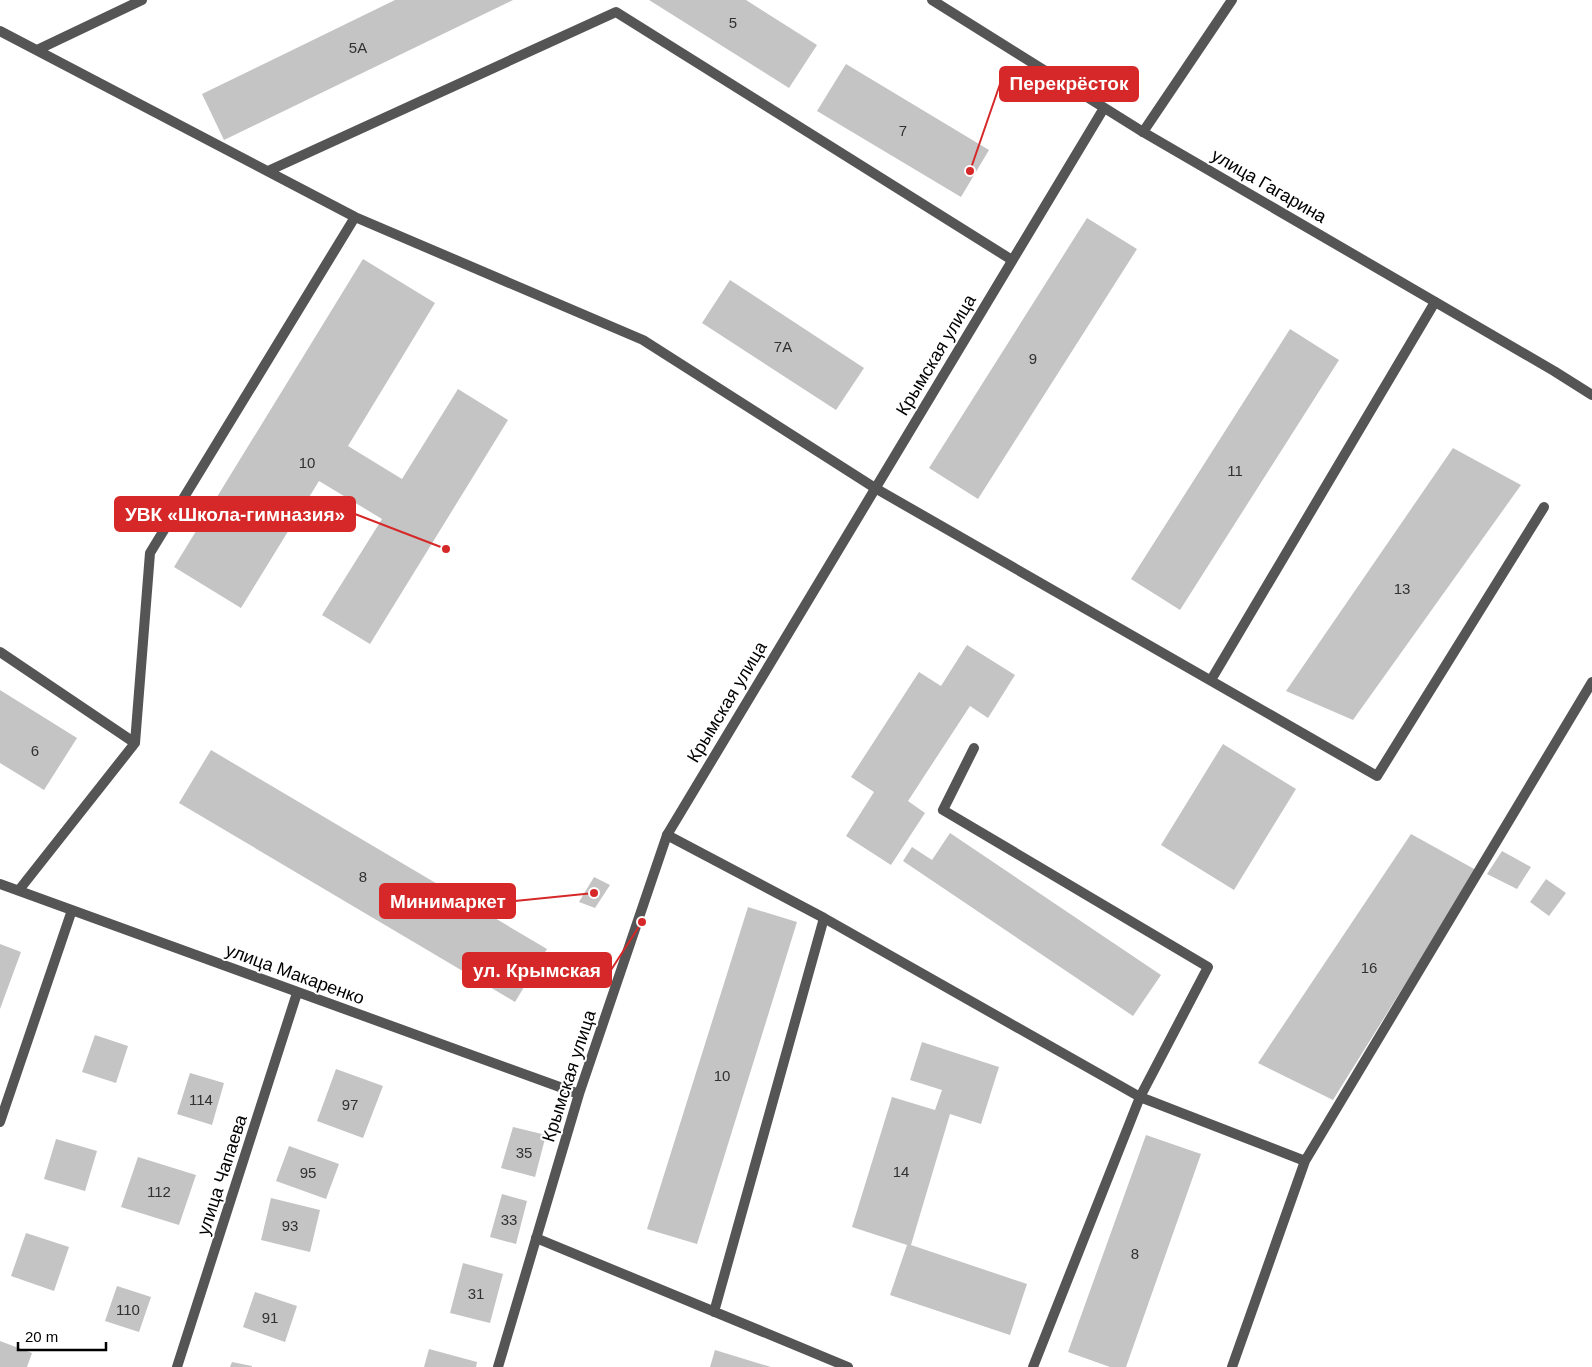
<svg xmlns="http://www.w3.org/2000/svg" width="1592" height="1367" viewBox="0 0 1592 1367" font-family="Arial,sans-serif">
	<style>
		.building { fill: #c4c4c4 }
		.lines { fill: none; stroke-linecap: round; stroke-linejoin: round }
		.service { stroke: #555; stroke-width: 10 }
		.minor { stroke: #555; stroke-width: 10 }
		.labels { text-anchor: middle; dominant-baseline: central; stroke-width: 4; stroke-linejoin: round; paint-order: stroke }
		.number-label { font-size: 15px; fill: #313131 }
		.street-label { font-size: 18px; fill: #000; stroke: #fff }
		.leader { fill: none; stroke: #d62828; stroke-width: 2 }
		.callout-dot { fill: #d62828; stroke: #fff; stroke-width: 2 }
		.callout { fill: #d62828; stroke: #d62828; stroke-width: 2 }
		.callout-label { font-size: 19px; text-anchor: middle; font-weight: bold; fill: #fff }
	</style>
	<rect width="100%" height="100%" fill="#fff"/>
	<!-- building -->
	<path class="building" d="M395 0H513L224 140 202 94Z
		M649 0H746L817 45 789 88Z
		M846 64 989 150 961 197 817 111Z
		M1087 218 1137 249 978 499 929 468Z
		M363 259 435 303 348 446 402 479 458 389 508 420 370 644 322 615 382 519 319 481 241 608 174 567Z
		M730 280 864 368 836 410 702 323Z
		M1290 329 1339 360 1180 610 1131 579Z
		M1453 448 1521 485 1353 720 1286 691Z
		M967 645 1015 675 988 718 970 706 908 801 925 813 891 865 846 836 874 792 851 777 919 672 941 686Z
		M0 690 77 738 44 790 0 763Z
		M1223 744 1296 789 1234 890 1161 845Z
		M211 750 547 949 515 1002 179 803Z
		M950 833 1161 975 1133 1016 903 861 912 847 932 860Z
		M1411 834 1476 870 1333 1100 1258 1063Z
		M1502 851 1531 867 1517 889 1487 874Z
		M594 877 610 885 595 908 579 902Z
		M1546 879 1566 893 1549 916 1530 902Z
		M748 907 797 922 697 1244 647 1229Z
		M0 944 21 952 0 1009Z
		M95 1035 128 1046 116 1083 82 1072Z
		M922 1042 999 1067 981 1124 950 1114 911 1245 1027 1284 1010 1335 890 1295 907 1245 852 1227 892 1097 935 1110 942 1090 910 1080Z
		M336 1069 383 1086 363 1138 317 1121Z
		M190 1073 224 1083 212 1125 177 1114Z
		M513 1127 546 1135 535 1177 501 1168Z
		M1146 1135 1201 1154 1126 1367H1110L1068 1352Z
		M56 1139 97 1151 85 1191 44 1179Z
		M289 1146 339 1164 326 1199 276 1181Z
		M138 1157 196 1175 179 1225 121 1207Z
		M502 1194 527 1201 516 1244 490 1237Z
		M271 1198 320 1210 310 1252 261 1240Z
		M26 1233 69 1247 54 1291 11 1276Z
		M463 1263 503 1274 490 1323 450 1313Z
		M117 1286 151 1297 139 1332 105 1321Z
		M255 1292 297 1306 285 1342 243 1327Z
		M0 1341 32 1353 27 1367H0Z
		M429 1349 477 1362 476 1367H424Z
		M715 1350 771 1367H710Z
		M232 1362 252 1366V1367H230Z"/>
	<g class="lines">
		<!-- service -->
		<path class="service" d="M0 31 355 217 643 340 875 488 1377 776 1544 507
			M37 50 142 0
			M1143 132 1232 0
			M268 171 616 12 1012 260
			M0 652 135 743
			M1211 680 1435 302
			M667 835 824 918 1140 1097 1208 967 943 810 974 748
			M19 890 135 743 150 553 355 217
			M536 1238 848 1367
			M714 1312 824 918
			M1033 1367 1140 1097 1305 1161
			M1232 1367 1305 1161 1592 682"/>
		<!-- minor -->
		<path class="minor" d="M932 0 1143 132 1554 371 1592 395
			M0 884 579 1094
			M0 1122 72 910
			M177 1367 297 993
			M498 1367 579 1094 667 835 1104 108"/>
	</g>
	<g class="labels">
		<!-- number labels -->
		<g class="number-label">
			<text x="733" y="22">5</text>
			<text x="358" y="47">5А</text>
			<text x="903" y="130">7</text>
			<text x="783" y="346">7А</text>
			<text x="1033" y="358">9</text>
			<text x="307" y="462">10</text>
			<text x="1235" y="470">11</text>
			<text x="1402" y="588">13</text>
			<text x="35" y="750">6</text>
			<text x="363" y="876">8</text>
			<text x="1369" y="967">16</text>
			<text x="722" y="1075">10</text>
			<text x="201" y="1099">114</text>
			<text x="350" y="1104">97</text>
			<text x="524" y="1152">35</text>
			<text x="901" y="1171">14</text>
			<text x="308" y="1172">95</text>
			<text x="159" y="1191">112</text>
			<text x="509" y="1219">33</text>
			<text x="290" y="1225">93</text>
			<text x="1135" y="1253">8</text>
			<text x="476" y="1293">31</text>
			<text x="128" y="1309">110</text>
			<text x="270" y="1317">91</text>
		</g>
		<!-- street labels -->
		<g class="street-label">
			<text transform="translate(1269 186) rotate(30)">улица Гагарина</text>
			<text transform="translate(936 355) rotate(-59)">Крымская улица</text>
			<text transform="translate(727 702) rotate(-59)">Крымская улица</text>
			<text transform="translate(295 974) rotate(20)">улица Макаренко</text>
			<text transform="translate(569 1076) rotate(-72)">Крымская улица</text>
			<text transform="translate(222 1175) rotate(-72)">улица Чапаева</text>
		</g>
	</g>
	<!-- callouts -->
	<path class="leader" d="M970 171L1000 84M446 549L355 514M594 893L515 901M642 922L611 970"/>
	<g class="callout-dot">
		<circle cx="970" cy="171" r="5"/>
		<circle cx="446" cy="549" r="5"/>
		<circle cx="594" cy="893" r="5"/>
		<circle cx="642" cy="922" r="5"/>
	</g>
	<g class="callout">
		<rect x="1000" y="67" width="138" height="34" rx="5"/>
		<rect x="115" y="497" width="240" height="34" rx="5"/>
		<rect x="380" y="884" width="135" height="34" rx="5"/>
		<rect x="463" y="953" width="148" height="34" rx="5"/>
	</g>
	<g class="callout-label">
		<text x="1069" y="90">Перекрёсток</text>
		<text x="235" y="521">УВК «Школа-гимназия»</text>
		<text x="448" y="908">Минимаркет</text>
		<text x="537" y="977">ул. Крымская</text>
	</g>
	<!-- scale -->
	<path d="M18 1342v8h88v-8" fill="none" stroke="#000000" stroke-width="2.5"/>
	<text x="25" y="1342" font-size="15" fill="#000000" stroke="#ffffff" stroke-width="4" paint-order="stroke">20 m</text>
</svg>
